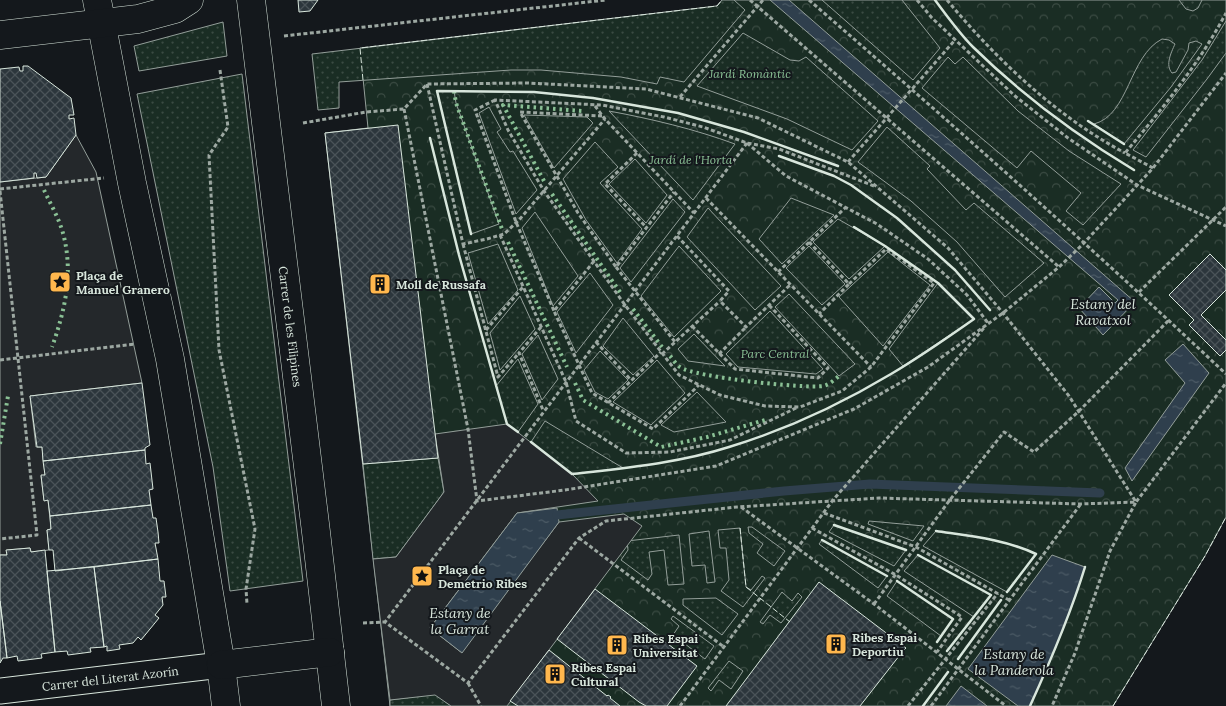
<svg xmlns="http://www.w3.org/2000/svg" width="1226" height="706" viewBox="0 0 1226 706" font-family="Lora,serif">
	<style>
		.park { fill: url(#park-crowns); stroke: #939e99 }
		.garden { fill: url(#garden-dots); stroke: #939e99 }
		.parking { fill: #24282b; stroke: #939e99 }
		.water { fill: url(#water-ripples); stroke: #939e99 }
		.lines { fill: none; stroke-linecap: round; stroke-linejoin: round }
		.stream { stroke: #2f3f4d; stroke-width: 9 }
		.building { fill: url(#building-cross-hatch); stroke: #d8e6dc }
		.minor-casing { stroke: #d8e6dc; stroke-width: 27 }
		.secondary-casing { stroke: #d8e6dc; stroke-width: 29 }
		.path { stroke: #9da8a2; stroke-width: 3; stroke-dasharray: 4 2.5; stroke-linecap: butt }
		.minor { stroke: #14181c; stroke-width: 25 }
		.secondary { stroke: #14181c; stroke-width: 28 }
		.hedge { stroke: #8ac095; stroke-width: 4; stroke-dasharray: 2.5 4; stroke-linecap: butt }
		.fence { stroke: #d8e6dc; stroke-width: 1; stroke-dasharray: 6 2.5; stroke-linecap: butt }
		.wall { stroke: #d8e6dc; stroke-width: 2.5 }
		.labels { text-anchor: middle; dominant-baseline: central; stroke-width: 4; stroke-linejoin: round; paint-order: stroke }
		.park-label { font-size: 12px; font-style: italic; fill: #8ac095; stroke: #14181c }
		.poi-label { font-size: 12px; font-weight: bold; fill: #d8e6dc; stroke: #14181c; text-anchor: start }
		.street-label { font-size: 12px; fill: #d8e6dc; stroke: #14181c }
		.water-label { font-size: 14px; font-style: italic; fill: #d8e6dc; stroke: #14181c }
	</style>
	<defs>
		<pattern id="park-crowns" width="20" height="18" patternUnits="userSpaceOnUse" patternTransform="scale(1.25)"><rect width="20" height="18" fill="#1a2d24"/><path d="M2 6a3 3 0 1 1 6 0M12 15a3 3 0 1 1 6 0" fill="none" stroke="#3b4b43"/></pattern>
		<pattern id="garden-dots" width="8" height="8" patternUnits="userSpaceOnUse" patternTransform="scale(1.25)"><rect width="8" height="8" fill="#1a2d24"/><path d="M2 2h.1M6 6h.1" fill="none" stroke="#3b4b43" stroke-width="1.8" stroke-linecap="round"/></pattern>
		<pattern id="water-ripples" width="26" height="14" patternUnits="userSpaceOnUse" patternTransform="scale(1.25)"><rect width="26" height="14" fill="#2f3f4d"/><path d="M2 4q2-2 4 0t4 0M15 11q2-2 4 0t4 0" fill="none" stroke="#4c5b66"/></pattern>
		<pattern id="building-cross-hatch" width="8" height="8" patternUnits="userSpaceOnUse" patternTransform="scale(1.25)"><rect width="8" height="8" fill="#2c363c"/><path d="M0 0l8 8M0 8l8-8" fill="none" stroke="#4a5358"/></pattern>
	</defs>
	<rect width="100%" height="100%" fill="#14181c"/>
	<!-- park -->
	<path class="park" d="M722 0H1226V517L1205 556 1113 706H390L325 133 368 128 360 48 717 6Z"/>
	<!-- garden -->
	<path class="garden" d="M722 0H734L745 10 684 82 660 77 657 84 621 77 541 70H511L339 82V108L318 110 312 54 717 6Z
		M822 0H902L940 48 913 80Z
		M1179 0H1202L1198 8 1193 11 1186 9Z
		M1226 21V53L1207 79 1146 157 1133 150 1202 60Z
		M223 22 227 56 139 71 134 46Z
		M743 33 790 60 799 61 806 57 878 121 852 150 787 119 697 86Z
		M1162 39 1169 40 1175 44C1171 53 1165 65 1172 73L1176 72 1188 50 1189 43 1196 41 1202 44 1171 87 1124 144 1094 124C1129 115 1129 56 1162 39Z
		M948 57 955 64 963 57 1018 111 1069 151 1121 184 1083 225 1066 211 1081 193 1031 151 1017 168 922 88Z
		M242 74 303 581 230 591 213 467 137 94Z
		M437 91H454L456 103 499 224 471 234Z
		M489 107 501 129 497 132 510 152 513 151 537 190 516 214 479 113Z
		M609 111C652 119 694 129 735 144L693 200Z
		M524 115 587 117 593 123 554 168Z
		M887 127 930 166 927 169 966 210 974 203 1044 263 1005 297 957 242 911 201 858 162Z
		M595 142 618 167 600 183 642 229 617 263 586 220 563 179Z
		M635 159 667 195 646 223 609 184Z
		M791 198 834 215 782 264 759 239Z
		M673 199 685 212 631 282 620 268Z
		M708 208 781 286 755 310 687 237Z
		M535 212 578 276 553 306 522 228Z
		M838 219 885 246 849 279 813 242Z
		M498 244 518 290 488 324 468 253Z
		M679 246 721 291 674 337 641 296Z
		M809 246 845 284 822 305 786 268Z
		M888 252 930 285 883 346 839 297Z
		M590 273 613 305 576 353 557 312Z
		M938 283 974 319 903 366 889 349Z
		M789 294 855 364 839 376 775 307Z
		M520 296 535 329 500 370 490 333Z
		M770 311 823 369 816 374 738 367 726 354Z
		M623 318 654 356 633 375 603 346Z
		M694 334 725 366 688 361 678 349Z
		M538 335 558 379 542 400 522 354Z
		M600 351 628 380 608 399 595 392 584 370Z
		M518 359 538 404 518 432 507 424 496 386Z
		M657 360 685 393 651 425 613 402Z
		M697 392 726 422 674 432 661 425Z
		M545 421 623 468 572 474 531 442Z
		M438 458 444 492 396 557 373 559 363 464Z
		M869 521 924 526 913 541 868 524Z
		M834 525 906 550 894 566 829 532Z
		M748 527H752L785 551 774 566 757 553 763 544 749 533Z
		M740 528 746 587 751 590 762 576 765 578 743 607 721 591 729 580 726 548H720L718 530Z
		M709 531 715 582 707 583 705 565 692 566 689 534Z
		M936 531C970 536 1004 539 1036 554L1007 592 923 546Z
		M679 535 684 584 668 585 664 550 649 552 652 574 648 580 621 560 628 550 627 541Z
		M822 540 887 576 878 588 819 544Z
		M918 555 991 595 974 617 904 571Z
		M897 581 953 619 941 636 887 596Z
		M782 592 792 601 798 593 802 597 781 623 770 615 763 624 760 622Z
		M716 598 738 614 722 635 683 605V599Z
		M673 616 714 646 705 659 673 635 679 626 671 619Z
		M729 661 743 671 731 689 719 680 711 691 708 688Z
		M435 694 451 706H390V700Z"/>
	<!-- parking -->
	<path class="parking" d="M76 135 96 172 142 383 30 396 36 447H42L45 475 41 476 44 500H48L51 529 47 530 49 550 31 552 30 548 7 550V555H0V182L46 177Z
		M507 424 572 474 598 501 517 513 430 628 461 652 559 522 624 514 642 526 507 706H451L435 695 390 700 373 559 396 557 444 492 435 434Z"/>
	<!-- water -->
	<path class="water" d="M770 0H789L1135 302 1103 335 1079 308 1099 287 1115 303 1118 300Z
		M1183 344 1209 373 1132 481 1125 468 1185 383 1165 360Z
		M557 508 559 522 462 653 430 628 517 513Z
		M1052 555 1085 567C1070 616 1051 660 1030 706H1018L968 669Z
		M961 686 987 706H946Z"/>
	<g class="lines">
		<!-- stream -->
		<path class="stream" d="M557 515 784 491 870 484 1100 493"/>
	</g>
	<!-- building -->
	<path class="building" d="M298 0H318L310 11 299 12Z
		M23 66H28L71 98 74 115H69V119L74 118 76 135 46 177 37 178 36 173H34V178L0 182V69L19 67 20 71H23Z
		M398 125 438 458 363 464 325 133Z
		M1210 254 1226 270V290L1201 315 1226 340V350L1220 356 1189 325 1194 320 1169 295Z
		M142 383 150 445 145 448V450L43 461 42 447H37L30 396Z
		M145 450 146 464 150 463 153 489 149 490 151 505 50 516 48 500 44 501 41 475H45L43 461Z
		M151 505 153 518H156L158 532 159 543H155L158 559 55 571 53 550H49L47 530 51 529 50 516Z
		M30 548 31 552 45 550 55 652 41 654 42 658 18 661 17 656 7 658 0 601V555H7L6 550Z
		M158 559 160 581H164L166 597H162L163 605 155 615 159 618 141 640 138 637 133 643 119 645 120 649 107 651V646L104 647 94 567Z
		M94 567 104 647 90 648 91 652 68 655 67 651 55 652 47 571Z
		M819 582 906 648 903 651 860 706H726Z
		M595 589 697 666 667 706H646L639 702 557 639Z
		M0 601 7 658H3L0 663Z
		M549 650 607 696 608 695 611 697 610 698 620 706H518L510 701Z"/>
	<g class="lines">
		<!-- minor casing -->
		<g class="minor-casing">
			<g id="minor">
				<path id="s1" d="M0 691 221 665"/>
			</g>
		</g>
		<!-- secondary casing -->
		<g class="secondary-casing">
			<g id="secondary">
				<path d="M97 0 132 183 170 359 221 665 226 706"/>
				<path id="s2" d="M251 0 316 532 336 706"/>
				<path d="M0 35 138 19 175 9 189 0"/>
				<path d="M221 665 330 652"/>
			</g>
		</g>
		<!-- path -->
		<path class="path" d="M750 0 1059 267
			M809 0C950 122 1090 246 1226 374
			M917 0 932 18 1015 96 1068 138 1137 185 1226 226
			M947 0C997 60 1056 116 1125 153
			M284 36 606 0
			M220 70 228 127 209 155 219 350 255 529 246 589 247 604
			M427 84 463 244 487 239 504 234 519 220 605 119
			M680 97 763 0
			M495 100 475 110 516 222 554 311
			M595 106 605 119 694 213
			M404 109 468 429 477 501 565 490 716 466 854 409 928 367 1003 313 1059 267 1084 243 1153 168 1226 73
			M602 116 520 112 578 213 616 267 674 192
			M303 123 366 112 404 109 427 84 528 83 646 89 758 118 848 162 948 248 1003 313 1069 396 1136 502 1110 551 1075 653 1052 706
			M747 143 385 622 468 683 579 538 606 521 737 507 879 498 1080 504 1136 502 1226 383
			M747 143 786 176 877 224 928 259 967 295 988 323
			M637 153 605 184 647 228
			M848 162 955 40
			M1153 168 1125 153C1162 109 1199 64 1226 13
			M0 189 104 178
			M0 191 37 535 0 539
			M706 198 871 367
			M500 235 566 382 576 421 626 453 670 452 730 440 798 407
			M677 236 729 291 720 301 746 327 790 285
			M809 242 849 284 819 314
			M463 244 498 377 519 353
			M594 261 554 311 592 393 653 429 699 385
			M616 267 675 342
			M778 272 846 207
			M849 284 886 249 934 283 871 367 842 391 800 407 765 406 720 395 679 375 625 305 544 191 508 130 495 100 602 105 664 117 703 127 747 143 779 149 874 186
			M1139 292 1226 207
			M692 326 735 369 818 378 828 368 769 305
			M541 327 519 353 543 410
			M486 330 523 287
			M596 342 631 380
			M662 354 720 301
			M719 354 746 327
			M0 360 135 344
			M608 403 661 352
			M741 507 874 604 1006 706
			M824 513 916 547 1009 600
			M812 528 896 575 962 617 937 652
			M579 538 724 647
			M874 604 949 501 1004 432 1034 452 1079 411 1169 320
			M363 623 385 622
			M468 683 481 706
			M680 706 833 500 984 328
			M908 706 998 593
			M931 706 1080 505"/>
		<!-- minor -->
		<use href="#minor" class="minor"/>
		<!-- secondary -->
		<use href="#secondary" class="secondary"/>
		<!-- hedge -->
		<path class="hedge" d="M454 91 456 103 502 229
			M544 181 503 105 582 111
			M44 190C51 205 60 220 64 237 73 275 65 310 52 347
			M552 194 622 295
			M508 242 567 367
			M633 309 662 347
			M670 356C673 359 676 365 680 367 693 377 805 389 823 386 829 385 834 380 839 376
			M575 383 583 400 661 447 707 437 765 420
			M0 444 8 396"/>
		<!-- fence -->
		<path class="fence" d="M363 80 360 48 717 6 722 0
			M740 528 746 587 790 622
			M1113 706 1205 556 1226 517"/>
		<!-- wall -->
		<path class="wall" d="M935 0C947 16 959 33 973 47 1022 95 1076 135 1134 170
			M1088 121 1124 144
			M430 138 459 255 507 424 518 432
			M779 156 834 176 851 185 897 218 955 270 990 310
			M471 234 437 91 534 92 593 98 678 113 744 132 838 166
			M531 442 572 474C625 468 679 463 729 447 785 430 841 404 891 374 920 357 947 338 974 319L938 283 885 246 854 227
			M834 525 906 550
			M936 531C970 536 1004 539 1036 554L1007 592
			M822 540 887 576
			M918 555 991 595 947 651
			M897 581 953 619 937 642
			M958 659 1001 600
			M923 706 948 672
			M1030 706C1051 660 1070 616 1085 567"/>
	</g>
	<!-- icons -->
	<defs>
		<g id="sight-square" transform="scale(1.125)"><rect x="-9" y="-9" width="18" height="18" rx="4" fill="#ffb74d" stroke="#14181c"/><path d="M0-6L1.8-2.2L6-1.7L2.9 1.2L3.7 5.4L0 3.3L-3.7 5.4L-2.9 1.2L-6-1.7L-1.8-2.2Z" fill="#111"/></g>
		<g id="building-square" transform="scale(1.125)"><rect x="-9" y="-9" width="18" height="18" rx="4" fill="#ffb74d" stroke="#14181c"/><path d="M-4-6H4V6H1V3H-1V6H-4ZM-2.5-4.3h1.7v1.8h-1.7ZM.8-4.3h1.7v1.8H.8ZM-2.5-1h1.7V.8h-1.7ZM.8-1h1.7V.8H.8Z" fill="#111"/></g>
	</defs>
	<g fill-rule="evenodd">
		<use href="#sight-square" x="60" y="282"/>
		<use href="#building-square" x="380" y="284"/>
		<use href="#sight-square" x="422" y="576"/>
		<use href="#building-square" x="836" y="644"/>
		<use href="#building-square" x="617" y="645"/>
		<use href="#building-square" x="555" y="674"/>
	</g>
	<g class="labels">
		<!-- park labels -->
		<g class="park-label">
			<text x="750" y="73">Jardí Romàntic</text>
			<text x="691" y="159">Jardí de l'Horta</text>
			<text x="775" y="353">Parc Central</text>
		</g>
		<!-- poi labels -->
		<g class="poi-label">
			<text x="76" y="275">Plaça de<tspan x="76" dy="14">Manuel Granero</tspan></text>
			<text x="396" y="284">Moll de Russafa</text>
			<text x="438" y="569">Plaça de<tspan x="438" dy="14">Demetrio Ribes</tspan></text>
			<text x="852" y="637">Ribes Espai<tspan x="852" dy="14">Deportiu</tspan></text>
			<text x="633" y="638">Ribes Espai<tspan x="633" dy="14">Universitat</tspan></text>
			<text x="571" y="667">Ribes Espai<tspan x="571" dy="14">Cultural</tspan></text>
		</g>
		<!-- street labels -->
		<g class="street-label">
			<text stroke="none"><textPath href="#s2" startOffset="329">Carrer de les Filipines</textPath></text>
			<text stroke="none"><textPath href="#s1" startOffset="111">Carrer del Literat Azorín</textPath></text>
		</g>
		<!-- water labels -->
		<g class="water-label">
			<text x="1103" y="304">Estany del<tspan x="1103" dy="16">Ravatxol</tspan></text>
			<text x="460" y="613">Estany de<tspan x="460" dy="16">la Garrat</tspan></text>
			<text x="1014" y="654">Estany de<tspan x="1014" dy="16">la Panderola</tspan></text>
		</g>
	</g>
</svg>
